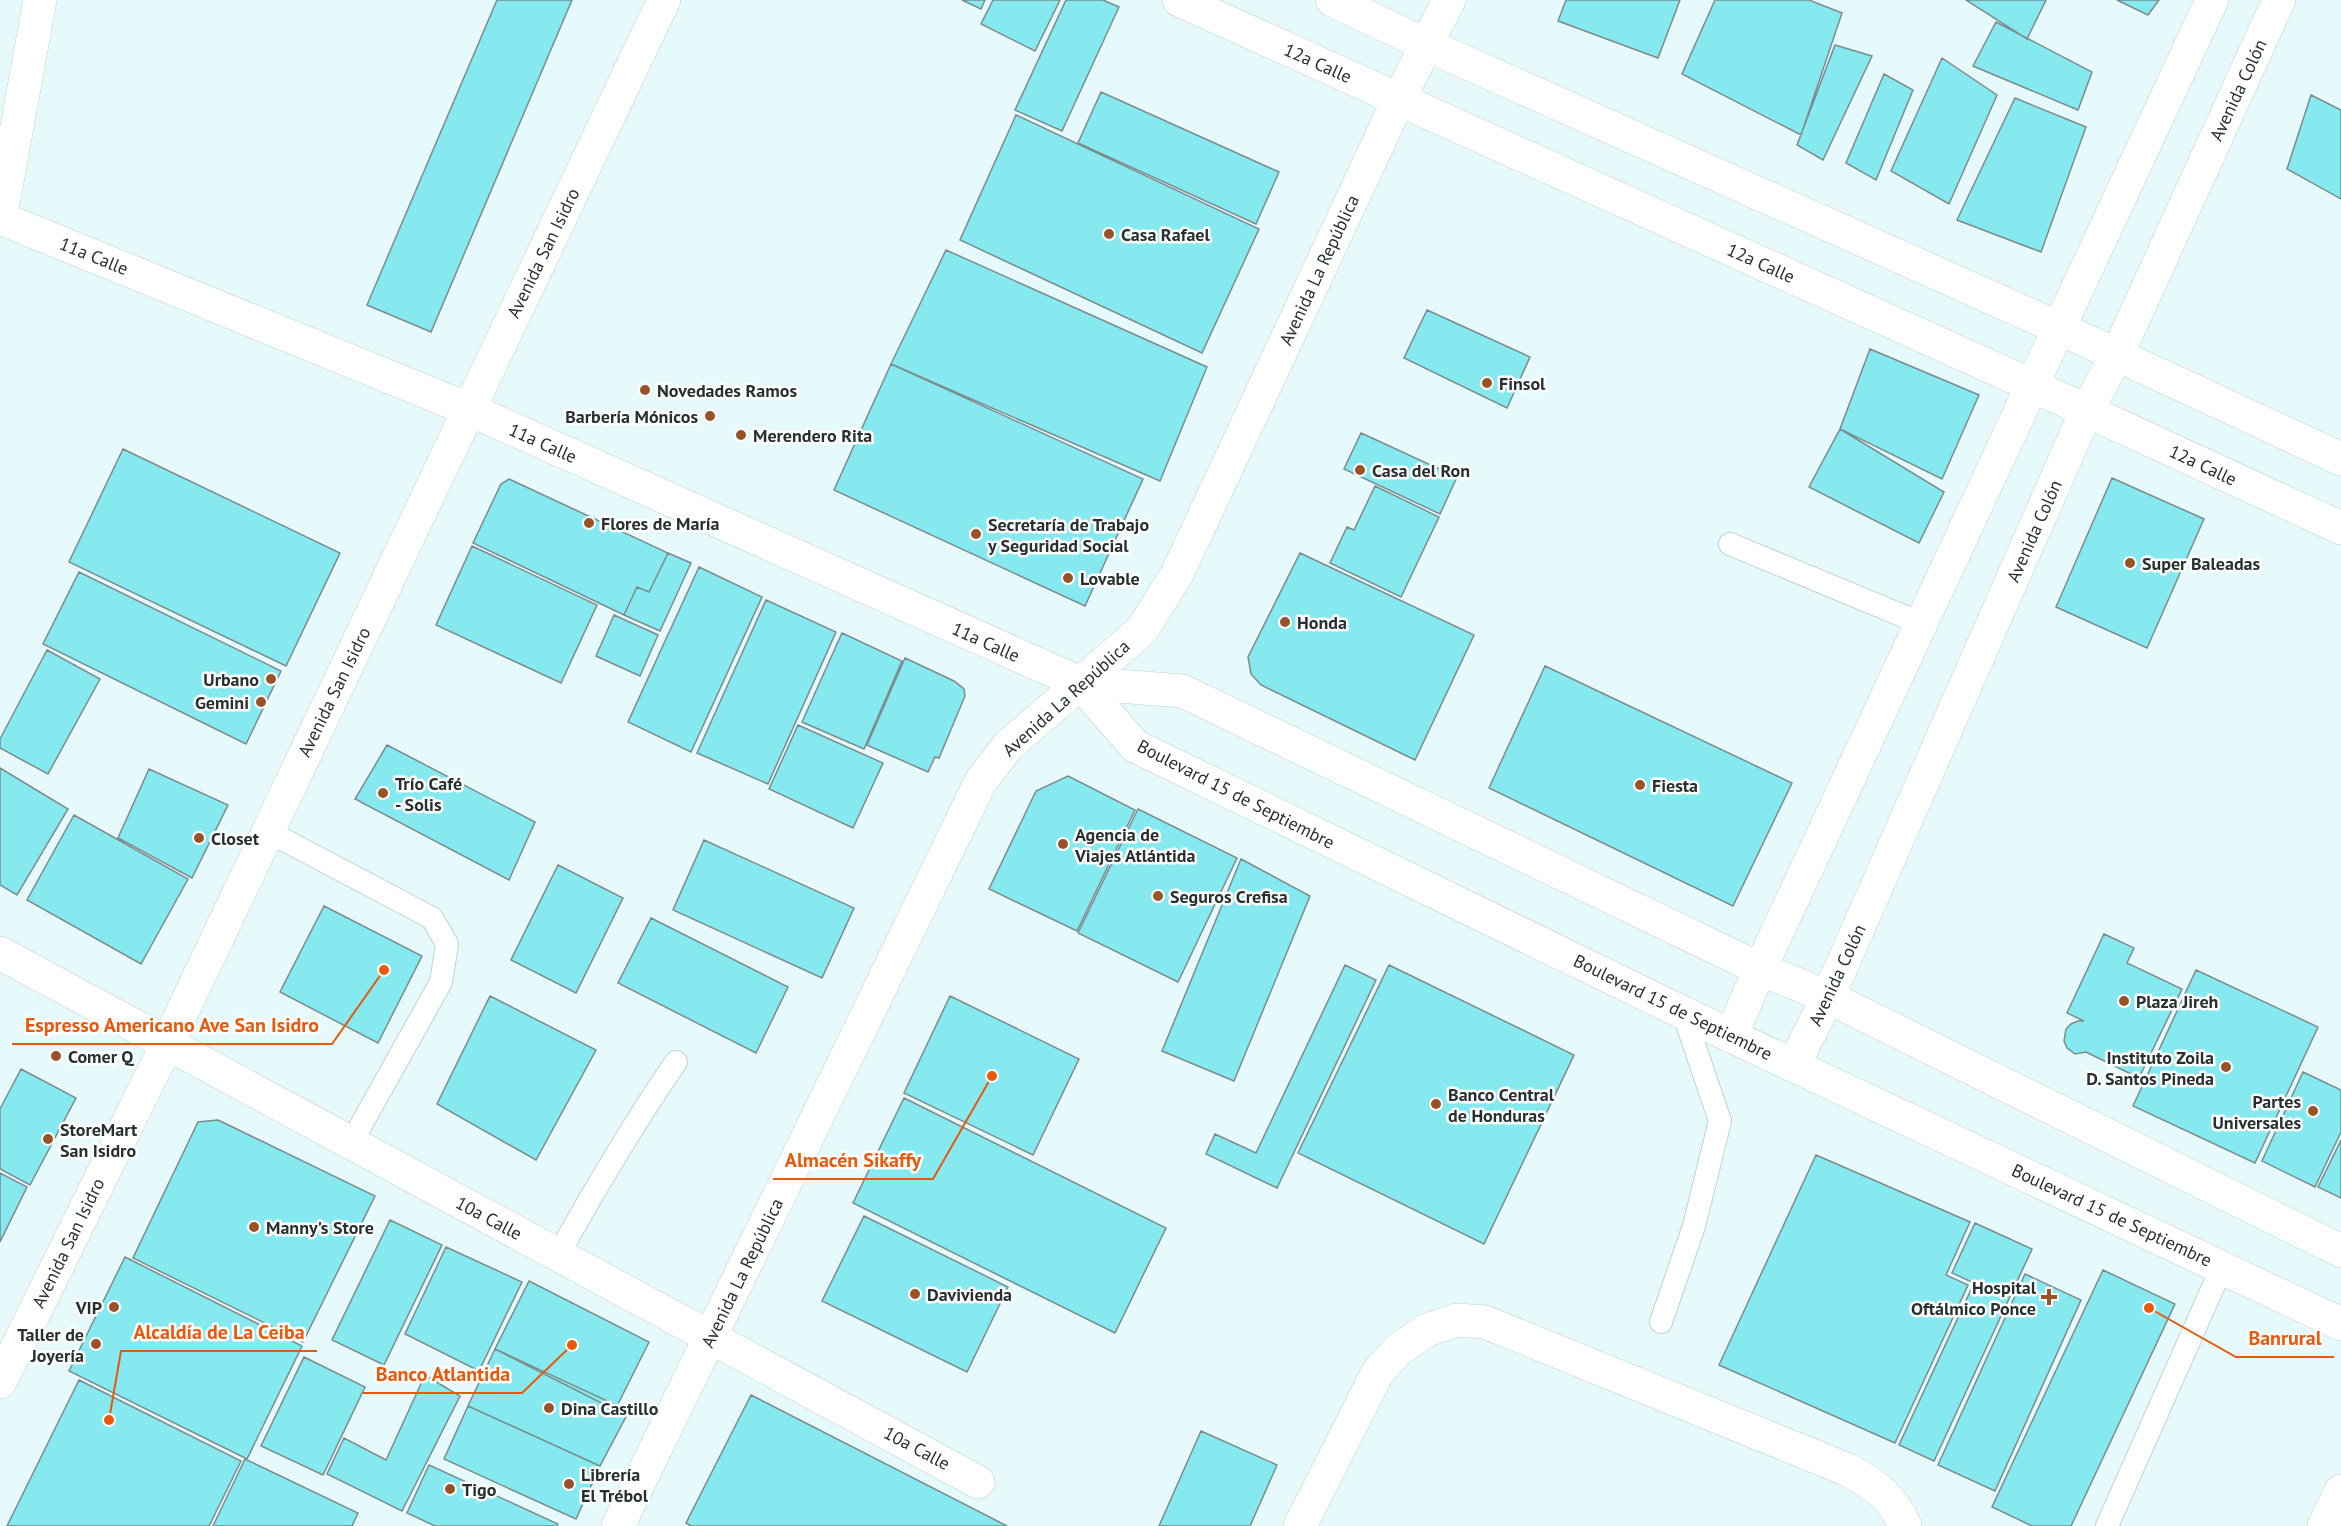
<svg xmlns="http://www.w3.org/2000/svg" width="2341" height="1526" viewBox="0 0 2341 1526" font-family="'PT Sans',sans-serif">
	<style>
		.building { fill: #86e9f0; stroke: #7a8c8d; stroke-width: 1.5 }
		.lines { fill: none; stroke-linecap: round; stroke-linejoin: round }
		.service-casing { stroke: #bed1d3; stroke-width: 24 }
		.minor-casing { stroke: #bed1d3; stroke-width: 34 }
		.tertiary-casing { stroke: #bed1d3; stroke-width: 34 }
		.service { stroke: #fff; stroke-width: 22 }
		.minor { stroke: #fff; stroke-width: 33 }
		.tertiary { stroke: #fff; stroke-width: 33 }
		.poi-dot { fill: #975227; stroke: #fff; stroke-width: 2 }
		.labels { text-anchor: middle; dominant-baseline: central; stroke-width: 5; stroke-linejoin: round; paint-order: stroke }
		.street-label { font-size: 18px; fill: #282f30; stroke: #fff }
		.poi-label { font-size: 18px; font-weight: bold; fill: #282f30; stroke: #fff; text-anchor: start }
		.leader { fill: none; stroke: #e8590c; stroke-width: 2 }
		.callout-dot { fill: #e8590c; stroke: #fff; stroke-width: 2 }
		.callout-label { font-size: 20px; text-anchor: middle; font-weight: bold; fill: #e8590c; stroke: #fff; stroke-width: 5; stroke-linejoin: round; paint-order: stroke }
	</style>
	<rect width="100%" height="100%" fill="#e6f9fb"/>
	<!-- building -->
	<path class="building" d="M497 0H572L431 332 367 305Z
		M962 0H985L981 9Z
		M993 0H1060L1035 51 981 24Z
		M1066 0H1103L1119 7 1062 131 1015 110Z
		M1566 0H1680L1658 58 1558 21Z
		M1715 0H1809L1842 13 1801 135 1682 74Z
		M1966 0H2046L2027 39Z
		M2117 0H2159L2148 15Z
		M1996 22 2092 72 2078 110 1973 66Z
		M1835 45 1872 56 1823 160 1797 145Z
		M1942 58 1997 95 1949 204 1891 171Z
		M1884 74 1913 90 1876 180 1846 163Z
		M1101 92 1279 172 1256 224 1078 143Z
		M2311 95 2341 110V199L2287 169Z
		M2015 98 2086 127 2041 252 1957 220Z
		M1016 115 1259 229 1202 353 960 240Z
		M946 250 1207 367 1160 481 891 364Z
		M1427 310 1530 357 1507 408 1404 358Z
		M1870 349 1979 395 1942 479 1840 429Z
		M891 364 1143 479 1085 606 834 490Z
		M1840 429 1944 492 1919 543 1809 487Z
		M1361 433 1457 477 1440 514 1344 469Z
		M123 449 340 553 286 666 69 562Z
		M2112 478 2204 519 2147 648 2056 607Z
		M509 479 668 553 649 592 637 587 624 615 473 543 501 484Z
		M1375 486 1439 517 1401 597 1330 563 1347 527 1354 530Z
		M472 546 597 605 561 683 436 625Z
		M668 553 691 563 660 631 624 615 637 587 649 592Z
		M1300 553 1474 635 1415 760 1261 685 1251 674 1248 657Z
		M699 567 762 597 691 752 628 722Z
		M79 572 281 671 246 744 43 644Z
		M766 600 836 632 768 784 697 753Z
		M614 615 658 635 640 676 596 656Z
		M842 633 902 661 864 749 802 722Z
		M47 650 100 679 48 774 0 748V739Z
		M905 658 954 681 964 689 965 696 939 758 935 757 928 772 867 745Z
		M1545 666 1792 783 1733 906 1489 788Z
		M798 725 883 763 853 828 769 789Z
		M387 745 535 822 509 880 355 799Z
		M0 768 68 809 17 895 0 885Z
		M149 769 228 805 192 878 118 838Z
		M1068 776 1135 810 1077 931 989 889 1036 791Z
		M1138 809 1237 858 1178 982 1078 933Z
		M74 815 188 879 141 964 27 900Z
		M704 840 854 908 822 978 673 910Z
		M1241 859 1310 896 1234 1081 1162 1051Z
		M558 865 623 898 576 993 511 960Z
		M324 906 422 956 378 1043 280 992Z
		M651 918 788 987 756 1053 618 983Z
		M2104 934 2134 948 2127 963 2182 989 2139 1078 2086 1052 2075 1054 2067 1048 2064 1041 2066 1029 2071 1024 2078 1021H2084L2067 1013Z
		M1345 965 1376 980 1277 1188 1206 1154 1215 1134 1256 1153Z
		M1389 965 1574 1055 1484 1244 1298 1153Z
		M2196 970 2318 1027 2255 1163 2133 1106Z
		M490 996 596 1050 536 1160 437 1104Z
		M950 996 1079 1059 1033 1155 904 1093Z
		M21 1069 76 1098 30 1185 0 1169V1109Z
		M2303 1072 2341 1090V1132L2315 1187 2262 1161Z
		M904 1098 1166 1228 1115 1333 853 1203Z
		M218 1120 375 1196 303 1342 133 1258 198 1122Z
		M2341 1140V1198L2318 1187Z
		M1816 1155 1970 1222 1946 1275 1968 1285 1895 1443 1719 1365Z
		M0 1173 27 1187 0 1242Z
		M864 1216 1008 1287 967 1372 822 1301Z
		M390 1220 442 1245 384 1365 332 1340Z
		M1975 1223 2032 1249 1934 1461 1899 1445 1974 1283 1952 1273Z
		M446 1247 522 1282 479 1371 405 1334Z
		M125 1257 302 1346 247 1459 69 1371Z
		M2103 1270 2175 1304 2071 1526H2032L1992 1507Z
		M2025 1274 2081 1300 1995 1491 1938 1465Z
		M529 1281 649 1342 615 1410 495 1349Z
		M495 1349 629 1411 600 1466 468 1406Z
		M304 1357 365 1387 323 1475 261 1446Z
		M425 1375 460 1396 402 1511 327 1474 344 1438 386 1460Z
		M79 1380 241 1461 209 1526H7Z
		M751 1395 1007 1526H691L686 1523Z
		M468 1406 600 1466 576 1519 444 1459Z
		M1201 1431 1277 1465 1250 1526H1159Z
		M245 1459 358 1513 352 1526H213Z
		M429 1465 558 1524 557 1526H435L407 1513Z"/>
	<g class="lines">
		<!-- service casing -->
		<g class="service-casing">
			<path id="service" d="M1730 544 1920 623
				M267 831 432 918 447 944 441 982 351 1143
				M558 1255C595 1189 633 1124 676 1062
				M1661 1322 1694 1226 1720 1121 1683 1012
				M2107 1526 2222 1267"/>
		</g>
		<!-- minor casing -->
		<g class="minor-casing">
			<path id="minor" d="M1179 0 2031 385 2341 528
				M1332 0 1427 45 2059 328 2341 459
				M0 218 468 409
				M0 953 978 1482
				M1731 1036 1760 969 2212 0
				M1794 1064 1828 997 2086 412 2117 355 2279 0
				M618 1526 981 781 1008 746 1142 630 1177 574 1399 99 1449 0
				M1300 1526 1378 1372 1399 1349 1427 1330 1457 1320 1485 1322 1848 1470C1875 1485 1893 1497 1905 1526
				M2324 1526 2341 1491"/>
		</g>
		<!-- tertiary casing -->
		<g class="tertiary-casing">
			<path id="tertiary" d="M0 220 40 0
				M468 409 1080 683 1182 691 1195 697 1760 969 1828 997 2341 1251
				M1080 683 1135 746 1731 1036 2341 1324
				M0 1382 167 1044 664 0"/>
		</g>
		<!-- service -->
		<use href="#service" class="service"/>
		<!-- minor -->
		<use href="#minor" class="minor"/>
		<!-- tertiary -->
		<use href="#tertiary" class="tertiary"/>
	</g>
	<!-- markers -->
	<g class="poi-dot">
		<circle cx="1109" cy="234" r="6"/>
		<circle cx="1487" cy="383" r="6"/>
		<circle cx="645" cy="390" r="6"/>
		<circle cx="710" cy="416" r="6"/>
		<circle cx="741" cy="435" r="6"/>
		<circle cx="1360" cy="470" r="6"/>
		<circle cx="589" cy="523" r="6"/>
		<circle cx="976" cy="534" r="6"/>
		<circle cx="2130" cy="563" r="6"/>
		<circle cx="1068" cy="578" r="6"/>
		<circle cx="1285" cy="622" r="6"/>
		<circle cx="271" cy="679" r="6"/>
		<circle cx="261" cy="702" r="6"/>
		<circle cx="1640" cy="785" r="6"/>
		<circle cx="383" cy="793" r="6"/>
		<circle cx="199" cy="838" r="6"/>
		<circle cx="1063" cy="844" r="6"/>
		<circle cx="1158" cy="896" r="6"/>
		<circle cx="2124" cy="1001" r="6"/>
		<circle cx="56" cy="1056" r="6"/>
		<circle cx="2226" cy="1067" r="6"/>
		<circle cx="1436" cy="1104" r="6"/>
		<circle cx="2313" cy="1111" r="6"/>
		<circle cx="48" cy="1139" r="6"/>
		<circle cx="254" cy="1227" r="6"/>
		<circle cx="915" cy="1294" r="6"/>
		<path d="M2046 1288h6v6h6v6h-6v6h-6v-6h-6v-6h6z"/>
		<circle cx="114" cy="1307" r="6"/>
		<circle cx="96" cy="1344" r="6"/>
		<circle cx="549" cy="1408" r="6"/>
		<circle cx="569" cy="1484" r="6"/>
		<circle cx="450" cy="1489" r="6"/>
	</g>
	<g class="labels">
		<!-- street labels -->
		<g class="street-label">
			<text transform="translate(1318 63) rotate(24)">12a Calle</text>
			<text transform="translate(2238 90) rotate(-65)">Avenida Colón</text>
			<text transform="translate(543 253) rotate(-64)">Avenida San Isidro</text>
			<text transform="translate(94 256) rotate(22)">11a Calle</text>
			<text transform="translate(1761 263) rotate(24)">12a Calle</text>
			<text transform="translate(1319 270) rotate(-65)">Avenida La República</text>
			<text transform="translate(543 443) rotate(24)">11a Calle</text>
			<text transform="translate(2203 465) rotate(25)">12a Calle</text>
			<text transform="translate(2034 531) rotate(-66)">Avenida Colón</text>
			<text transform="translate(986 642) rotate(24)">11a Calle</text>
			<text transform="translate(334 692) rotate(-64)">Avenida San Isidro</text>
			<text transform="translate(1066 698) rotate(-42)">Avenida La República</text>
			<text transform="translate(1236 794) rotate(27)">Boulevard 15 de Septiembre</text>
			<text transform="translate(1837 975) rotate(-65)">Avenida Colón</text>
			<text transform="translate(1673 1007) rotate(26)">Boulevard 15 de Septiembre</text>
			<text transform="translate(2112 1215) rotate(25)">Boulevard 15 de Septiembre</text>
			<text transform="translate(489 1218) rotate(28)">10a Calle</text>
			<text transform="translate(68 1243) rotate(-64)">Avenida San Isidro</text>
			<text transform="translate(742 1273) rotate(-64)">Avenida La República</text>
			<text transform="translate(917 1448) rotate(28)">10a Calle</text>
		</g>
		<!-- poi labels -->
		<g class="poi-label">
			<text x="1121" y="234">Casa Rafael</text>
			<text x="1499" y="383">Finsol</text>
			<text x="657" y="390">Novedades Ramos</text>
			<text x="698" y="416" text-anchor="end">Barbería Mónicos</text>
			<text x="753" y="435">Merendero Rita</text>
			<text x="1372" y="470">Casa del Ron</text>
			<text x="601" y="523">Flores de María</text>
			<text x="988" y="524">Secretaría de Trabajo<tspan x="988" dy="21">y Seguridad Social</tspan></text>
			<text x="2142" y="563">Super Baleadas</text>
			<text x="1080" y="578">Lovable</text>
			<text x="1297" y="622">Honda</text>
			<text x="259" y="679" text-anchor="end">Urbano</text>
			<text x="249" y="702" text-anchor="end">Gemini</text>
			<text x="395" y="783">Trío Café<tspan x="395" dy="21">- Solis</tspan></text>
			<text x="1652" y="785">Fiesta</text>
			<text x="1075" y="834">Agencia de<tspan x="1075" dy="21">Viajes Atlántida</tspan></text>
			<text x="211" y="838">Closet</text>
			<text x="1170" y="896">Seguros Crefisa</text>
			<text x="2136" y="1001">Plaza Jireh</text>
			<text x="68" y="1056">Comer Q</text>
			<text x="2214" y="1057" text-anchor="end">Instituto Zoila<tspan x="2214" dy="21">D. Santos Pineda</tspan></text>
			<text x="1448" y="1094">Banco Central<tspan x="1448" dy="21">de Honduras</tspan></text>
			<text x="2301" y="1101" text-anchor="end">Partes<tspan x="2301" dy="21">Universales</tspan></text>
			<text x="60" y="1129">StoreMart<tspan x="60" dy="21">San Isidro</tspan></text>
			<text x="266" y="1227">Manny's Store</text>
			<text x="2036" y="1287" text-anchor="end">Hospital<tspan x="2036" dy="21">Oftálmico Ponce</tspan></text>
			<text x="927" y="1294">Davivienda</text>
			<text x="102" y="1307" text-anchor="end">VIP</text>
			<text x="84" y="1334" text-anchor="end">Taller de<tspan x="84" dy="21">Joyería</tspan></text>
			<text x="561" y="1408">Dina Castillo</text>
			<text x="581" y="1474">Librería<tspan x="581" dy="21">El Trébol</tspan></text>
			<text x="462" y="1489">Tigo</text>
		</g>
	</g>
	<!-- callouts -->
	<path class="leader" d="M384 970L332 1044H12M992 1076L933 1179H773M109 1420L121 1351H317M2149 1308L2236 1357H2334M572 1345L522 1393H363"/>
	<g class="callout-dot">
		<circle cx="384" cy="970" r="6"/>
		<circle cx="992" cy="1076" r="6"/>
		<circle cx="109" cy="1420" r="6"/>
		<circle cx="2149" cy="1308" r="6"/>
		<circle cx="572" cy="1345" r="6"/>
	</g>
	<g class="callout-label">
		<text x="172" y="1032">Espresso Americano Ave San Isidro</text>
		<text x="853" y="1167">Almacén Sikaffy</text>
		<text x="219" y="1339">Alcaldía de La Ceiba</text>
		<text x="2285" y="1345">Banrural</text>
		<text x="443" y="1381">Banco Atlantida</text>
	</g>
</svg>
